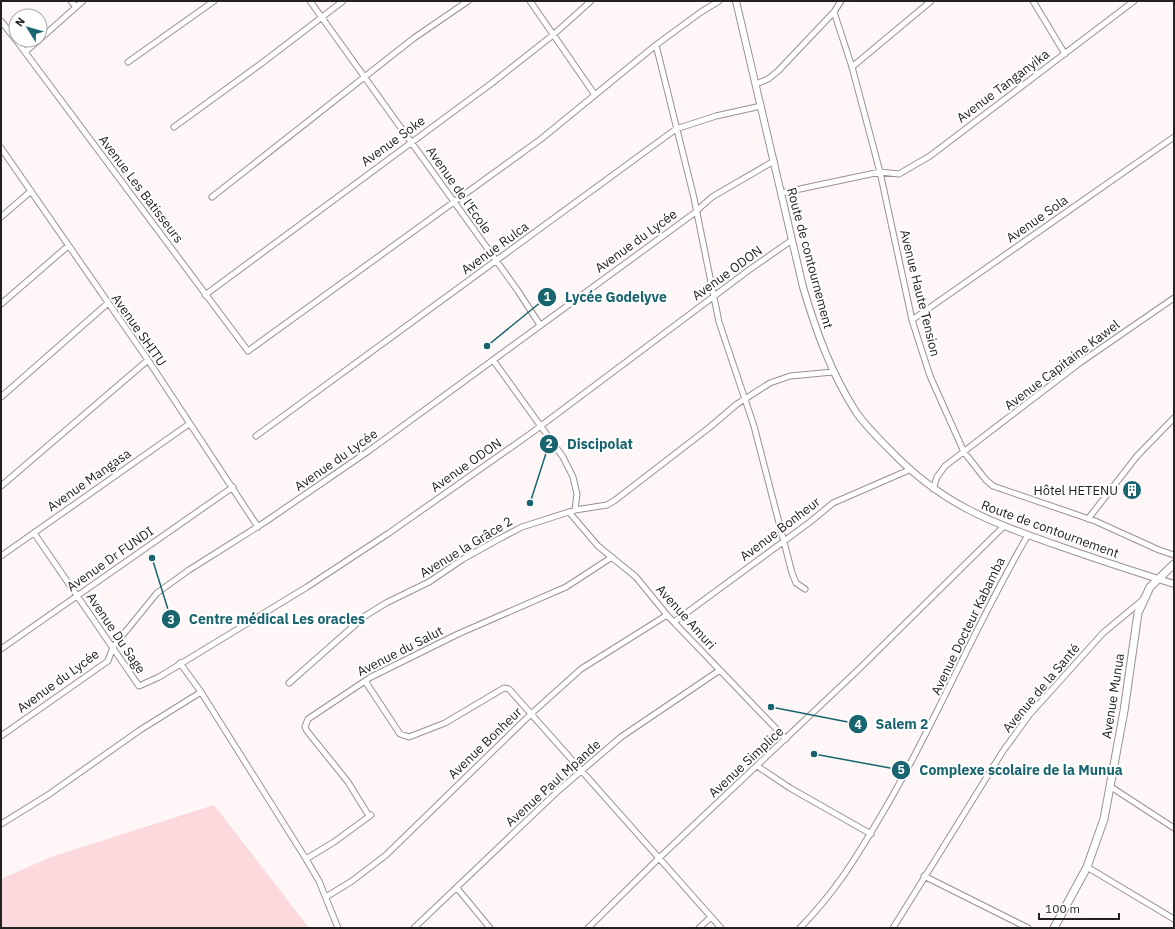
<svg xmlns="http://www.w3.org/2000/svg" width="1175" height="929" viewBox="0 0 1175 929" font-family="'IBM Plex Sans',sans-serif">
	<style>
		.green { fill: #fbd9dd }
		.lines { fill: none; stroke-linecap: round; stroke-linejoin: round }
		.minor-casing { stroke: #9a9192; stroke-width: 7 }
		.tertiary-casing { stroke: #9a9192; stroke-width: 8 }
		.secondary-casing { stroke: #9a9192; stroke-width: 9 }
		.minor { stroke: #fff; stroke-width: 5 }
		.tertiary { stroke: #fff; stroke-width: 6 }
		.secondary { stroke: #fff; stroke-width: 7 }
		.labels { text-anchor: middle; dominant-baseline: central; stroke-width: 4; stroke-linejoin: round; paint-order: stroke }
		.street-label { font-size: 13px; fill: #242121; stroke: #fff }
		.poi-label { font-size: 13px; fill: #242121; stroke: #fff; text-anchor: end }
		.leader { fill: none; stroke: #18646f; stroke-width: 1.5 }
		.callout-dot { fill: #18646f; stroke: #fff; stroke-width: 1.5 }
		.mark-label { font-size: 12px; text-anchor: middle; font-weight: bold; fill: #fff }
		.callout-label { font-size: 14px; text-anchor: middle; font-weight: bold; fill: #18646f; stroke: #fff; stroke-width: 4; stroke-linejoin: round; paint-order: stroke }
	</style>
	<rect width="100%" height="100%" fill="#fef6f7"/>
	<!-- green -->
	<path class="green" d="M214 805 309 928H1V879L51 857Z"/>
	<g class="lines">
		<!-- minor casing -->
		<g class="minor-casing">
			<path id="minor" d="M71 1 76 7
				M310 1 518 291 540 325
				M530 1 595 95
				M1033 1 1065 54
				M834 12 852 67 880 172 912 320 930 376 964 452 986 480 993 486 1095 521 1159 550 1174 555
				M1 21 16 40
				M40 39 83 1
				M16 40 248 351 541 139 656 45 701 12 719 1
				M656 45 694 198 719 322 754 426 792 573 796 583 805 589
				M26 51 39 40
				M128 62 214 1
				M852 67 931 1
				M756 84 768 79 778 71 834 12 841 1
				M174 127 262 63 343 1
				M1 148 148 360 258 527
				M781 193 880 172 899 174 930 156 1134 1
				M212 197 414 38 468 1
				M1 217 31 191
				M205 295 492 83 553 35 591 1
				M1 304 68 246
				M912 320 1174 137
				M493 360 563 457 573 477 577 494 575 510
				M1 397 107 304
				M256 436 676 129 716 116 761 106
				M1 486 148 360
				M933 489 937 477 945 466 1081 362 1174 298
				M569 512 598 546 636 577 667 615 786 739
				M1088 519 1137 456 1174 418
				M34 533 139 686 159 677 307 587 389 533 530 434 749 270 792 240
				M1 556 189 424
				M674 622 810 522 833 503 909 470
				M1 649 233 487
				M180 663 201 692 306 859 319 881 338 928
				M365 681 400 734 409 737 445 723 504 688 509 689 721 928
				M289 683 365 616 386 603 429 582 463 559 499 539 522 527 575 510 607 505 614 501 710 427 737 404 770 383 790 376 833 372
				M1 736 108 661 113 647 157 593 189 570 265 522 370 450 693 214 712 197 774 161
				M757 766 790 788 871 834
				M1111 787 1174 828
				M369 816 348 782 307 731 305 727 308 719 371 677 458 634 566 587 612 557
				M1 824 48 795 140 730 201 692
				M306 859 334 842 371 815
				M1087 867 1174 919
				M924 876 1028 928
				M457 888 490 928
				M326 897 352 881 386 855 532 713 581 669 667 615
				M414 928 559 790 621 737 720 670
				M588 928 658 859 860 668 1003 527
				M699 928 711 917
				M800 928C835 892 854 861 879 819 934 727 974 627 1028 535
				M893 928 1003 751 1030 714 1103 633 1144 599"/>
		</g>
		<!-- tertiary casing -->
		<g class="tertiary-casing">
			<path id="tertiary" d="M736 1 803 287C816 331 831 373 856 412 865 425 877 437 888 448 942 505 990 522 1062 547 1099 560 1136 572 1174 584"/>
		</g>
		<!-- secondary casing -->
		<g class="secondary-casing">
			<path id="secondary" d="M1054 928 1087 867 1104 819 1124 711 1138 613 1150 587 1174 564"/>
		</g>
		<!-- minor -->
		<use href="#minor" class="minor"/>
		<!-- tertiary -->
		<use href="#tertiary" class="tertiary"/>
		<!-- secondary -->
		<use href="#secondary" class="secondary"/>
	</g>
	<!-- icons -->
	<defs>
		<g id="building-disc" transform="scale(1)"><circle r="9.5" fill="#18646f" stroke="#fff"/><path d="M-4-6H4V6H1V3H-1V6H-4ZM-2.5-4.3h1.7v1.8h-1.7ZM.8-4.3h1.7v1.8H.8ZM-2.5-1h1.7V.8h-1.7ZM.8-1h1.7V.8H.8Z" fill="#fff"/></g>
	</defs>
	<g fill-rule="evenodd">
		<use href="#building-disc" x="1132" y="490"/>
	</g>
	<g class="labels">
		<!-- street labels -->
		<g class="street-label">
			<text transform="translate(1003 86) rotate(-37)">Avenue Tanganyika</text>
			<text transform="translate(393 141) rotate(-36)">Avenue Soke</text>
			<text transform="translate(141 189) rotate(53)">Avenue Les Batisseurs</text>
			<text transform="translate(459 190) rotate(55)">Avenue de l'Ecole</text>
			<text transform="translate(1037 219) rotate(-35)">Avenue Sola</text>
			<text transform="translate(636 241) rotate(-36)">Avenue du Lycée</text>
			<text transform="translate(495 248) rotate(-36)">Avenue Rulca</text>
			<text transform="translate(810 258) rotate(75)">Route de contournement</text>
			<text transform="translate(727 273) rotate(-36)">Avenue ODON</text>
			<text transform="translate(920 293) rotate(76)">Avenue Haute Tension</text>
			<text transform="translate(139 330) rotate(55)">Avenue SHITU</text>
			<text transform="translate(1062 365) rotate(-37)">Avenue Capitaine Kawel</text>
			<text transform="translate(336 460) rotate(-35)">Avenue du Lycée</text>
			<text transform="translate(466 465) rotate(-35)">Avenue ODON</text>
			<text transform="translate(89 480) rotate(-35)">Avenue Mangasa</text>
			<text transform="translate(780 529) rotate(-37)">Avenue Bonheur</text>
			<text transform="translate(1050 529) rotate(20)">Route de contournement</text>
			<text transform="translate(466 547) rotate(-31)">Avenue la Grâce 2</text>
			<text transform="translate(110 559) rotate(-35)">Avenue Dr FUNDI</text>
			<text transform="translate(686 617) rotate(48)">Avenue Amuri</text>
			<text transform="translate(968 626) rotate(-64)">Avenue Docteur Kabamba</text>
			<text transform="translate(116 633) rotate(56)">Avenue Du Sage</text>
			<text transform="translate(400 651) rotate(-27)">Avenue du Salut</text>
			<text transform="translate(58 681) rotate(-36)">Avenue du Lycée</text>
			<text transform="translate(1041 688) rotate(-50)">Avenue de la Santé</text>
			<text transform="translate(1113 696) rotate(-81)">Avenue Munua</text>
			<text transform="translate(485 743) rotate(-44)">Avenue Bonheur</text>
			<text transform="translate(746 762) rotate(-43)">Avenue Simplice</text>
			<text transform="translate(553 783) rotate(-42)">Avenue Paul Mpande</text>
		</g>
		<!-- poi labels -->
		<g class="poi-label">
			<text x="1118" y="490">Hôtel HETENU</text>
		</g>
	</g>
	<!-- callouts -->
	<path class="leader" d="M487 346L547 297M530 503L549 444M152 558L171 619M771 707L858 724M814 754L901 770"/>
	<g class="callout-dot">
		<circle cx="487" cy="346" r="4"/>
		<circle cx="530" cy="503" r="4"/>
		<circle cx="152" cy="558" r="4"/>
		<circle cx="771" cy="707" r="4"/>
		<circle cx="814" cy="754" r="4"/>
		<circle cx="547" cy="297" r="10"/>
		<circle cx="549" cy="444" r="10"/>
		<circle cx="171" cy="619" r="10"/>
		<circle cx="858" cy="724" r="10"/>
		<circle cx="901" cy="770" r="10"/>
	</g>
	<g class="mark-label">
		<text x="547" y="301">1</text>
		<text x="549" y="448">2</text>
		<text x="171" y="624">3</text>
		<text x="858" y="729">4</text>
		<text x="901" y="774">5</text>
	</g>
	<g class="callout-label">
		<text x="616" y="302">Lycée Godelyve</text>
		<text x="600" y="449">Discipolat</text>
		<text x="277" y="624">Centre médical Les oracles</text>
		<text x="902" y="729">Salem 2</text>
		<text x="1021" y="775">Complexe scolaire de la Munua</text>
	</g>
	<!-- border -->
	<rect width="1175" height="929" fill="none" stroke="#242121" stroke-width="4"/>
	<!-- north arrow -->
	<g transform="translate(28 28) rotate(307)"><circle r="19" fill="#ffffff" stroke="#a7a6a6"/>
	<path d="M0-3L7 15L0 10L-7 15Z" fill="#18646f"/>
	<text y="-6" font-size="11" font-weight="bold" text-anchor="middle" fill="#242121">N</text>
	</g>
	<!-- scale -->
	<path d="M1039 913v6h80v-6" fill="none" stroke="#242121" stroke-width="2"/>
	<text x="1045" y="913" font-size="12" fill="#242121" stroke="#ffffff" stroke-width="3" paint-order="stroke">100 m</text>
</svg>
